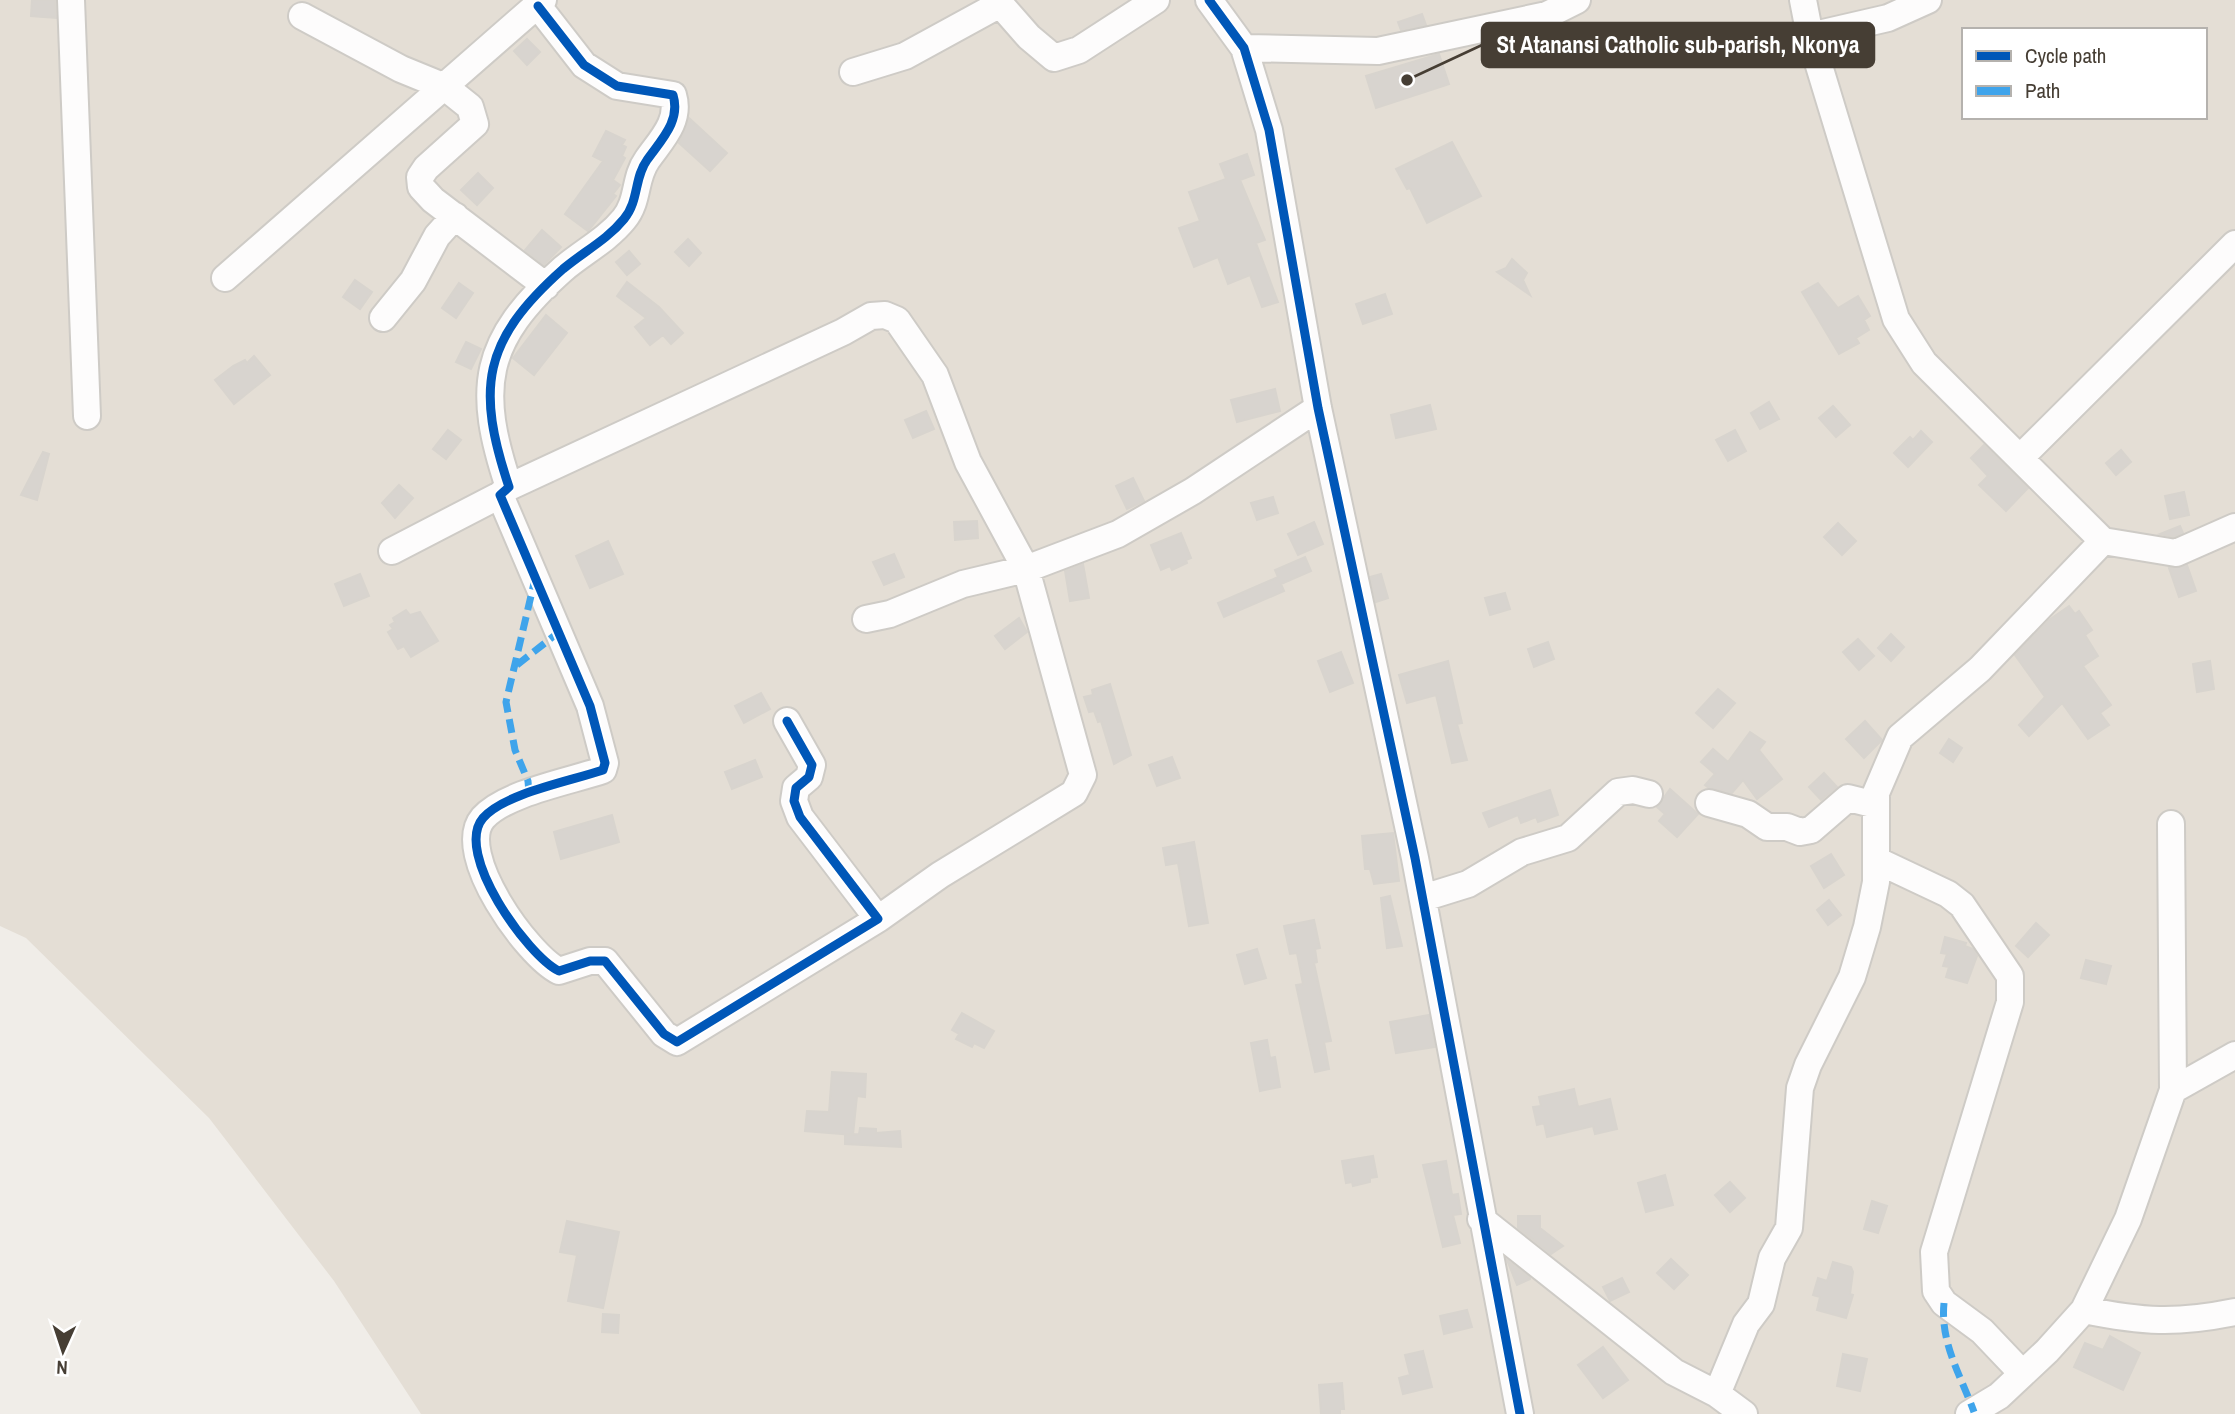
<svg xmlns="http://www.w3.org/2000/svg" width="2235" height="1414" viewBox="0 0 2235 1414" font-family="'Archivo Narrow',sans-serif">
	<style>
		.residential { fill: #e4ded5; fill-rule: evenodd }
		.building { fill: #d8d4cf; stroke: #d8d4ce; stroke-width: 2 }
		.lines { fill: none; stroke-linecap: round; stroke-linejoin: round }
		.minor-casing { stroke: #cecbc6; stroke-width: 30 }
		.minor { stroke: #fdfcfc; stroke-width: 26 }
		.quiet { stroke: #3fa4eb; stroke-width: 7; stroke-dasharray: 14 7; stroke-linecap: butt }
		.cycleway-casing { stroke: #fff; stroke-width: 13 }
		.cycleway { stroke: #0057b8; stroke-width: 9 }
		.leader { fill: none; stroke: #463e34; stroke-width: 2.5 }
		.callout-dot { fill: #463e34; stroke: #fff; stroke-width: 2.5 }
		.callout { fill: #463e34; stroke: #463e34; stroke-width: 2.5 }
		.callout-label { font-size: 23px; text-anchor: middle; font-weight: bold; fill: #fff }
	</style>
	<rect width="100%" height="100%" fill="#f0ede8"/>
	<!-- residential -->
	<path class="residential" d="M0 0H2235V1414H421L334 1281 209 1118 26 938 0 926ZM1964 30H2205V117H1964Z"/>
	<!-- building -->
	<path class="building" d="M32 0H55L56 18 31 16Z
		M1422 14 1426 25 1401 30 1398 22Z
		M527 39 540 52 527 65 514 51Z
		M1439 54 1449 84 1376 108 1366 76Z
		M689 118 727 153 710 171 679 143Z
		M606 131 625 140 622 145 626 147 622 156 625 158 613 180 620 185 613 194 616 196 588 231 565 214 603 161 593 156Z
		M1452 142 1481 196 1427 223 1410 188 1407 189 1396 169Z
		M1247 154 1254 175 1240 180 1265 240 1256 243 1278 302 1262 307 1250 275 1228 284 1218 257 1194 267 1179 228 1200 221 1189 192 1226 179 1220 164Z
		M478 173 493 188 477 205 461 190Z
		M542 230 561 247 544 265 525 250Z
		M688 239 701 253 689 266 675 252Z
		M629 251 640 264 627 275 616 262Z
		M1512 259 1527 273 1523 280 1530 295 1497 272 1506 268Z
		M355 280 372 292 360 309 343 297Z
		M627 282 659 307 683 333 671 344 663 335 650 345 635 327 646 318 617 296Z
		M459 283 473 293 456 318 442 308Z
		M1818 283 1838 308 1858 296 1870 316 1864 320 1869 330 1856 338 1859 343 1839 354 1802 292Z
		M1385 294 1392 314 1363 324 1356 304Z
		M546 315 567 333 534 375 513 358Z
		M466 342 481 349 471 369 456 362Z
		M254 356 270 375 234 404 215 380 233 366 245 360 247 363Z
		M1275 389 1280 411 1237 422 1231 400Z
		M1769 402 1779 419 1760 429 1751 413Z
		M1430 405 1436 429 1396 438 1391 415Z
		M1833 406 1850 425 1836 437 1819 418Z
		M926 411 934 429 913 438 905 420Z
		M448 430 461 440 446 459 433 449Z
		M1735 430 1746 451 1728 461 1716 440Z
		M1921 431 1932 442 1908 467 1894 453 1910 437 1913 440Z
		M1984 445 2028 488 2006 511 1979 485 1988 476 1971 458Z
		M2121 450 2131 462 2116 475 2106 463Z
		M43 452 49 454 37 500 21 495Z
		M1133 478 1144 501 1127 509 1116 486Z
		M399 485 413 498 395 518 382 503Z
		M2184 492 2189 515 2170 519 2165 496Z
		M1273 497 1278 513 1257 520 1251 503Z
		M977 521 978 538 955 540 954 522Z
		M1314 522 1323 544 1298 555 1288 534Z
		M1838 523 1856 541 1842 555 1824 537Z
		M2180 526 2183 533 2174 537 2160 534Z
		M1181 533 1191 558 1186 560 1187 563 1172 570 1170 566 1161 570 1151 545Z
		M608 541 623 574 590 588 576 556Z
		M894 554 904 577 884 585 873 562Z
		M1305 557 1311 571 1281 584 1284 591 1224 617 1218 603 1278 577 1275 570Z
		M1083 564 1089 598 1070 601 1065 571Z
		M2187 565 2196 591 2179 597 2169 568Z
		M360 574 369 596 344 606 335 584Z
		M1381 574 1388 598 1376 602 1370 577Z
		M1505 593 1510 609 1490 615 1485 598Z
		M2069 606 2075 614 2079 611 2092 630 2085 635 2098 656 2083 666 2111 705 2100 713 2109 725 2088 739 2062 703 2029 736 2019 725 2045 697 2015 655 2049 620Z
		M406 610 410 615 420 612 438 641 411 657 404 646 398 649 388 632 393 629 390 625 395 622 393 618Z
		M1019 618 1027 632 1005 649 995 636Z
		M1891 634 1904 647 1891 661 1878 648Z
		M1858 639 1874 656 1859 670 1843 652Z
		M1548 642 1554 659 1534 667 1528 649Z
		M1341 652 1353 683 1330 692 1318 661Z
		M1448 661 1462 723 1457 724 1467 760 1452 763 1436 695 1407 703 1399 675Z
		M2210 661 2214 689 2197 692 2193 664Z
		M1110 684 1131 755 1114 764 1101 721 1098 722 1094 711 1089 712 1084 697 1093 695 1092 690Z
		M1718 689 1735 703 1713 728 1696 713Z
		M761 693 770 709 744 723 735 706Z
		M1865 721 1882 740 1864 758 1846 739Z
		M1750 732 1765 742 1759 750 1782 779 1757 799 1743 780 1732 793 1709 788 1705 785 1715 774 1701 762 1713 749 1728 762Z
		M1949 739 1962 748 1953 762 1940 753Z
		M1172 757 1180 778 1157 786 1149 765Z
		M755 760 762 777 732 789 725 772Z
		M1824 773 1837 787 1821 800 1809 787Z
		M1670 789 1698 814 1677 837 1659 821 1665 814 1657 807Z
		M1550 790 1558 815 1538 822 1536 817 1521 823 1518 815 1489 827 1483 813Z
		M612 815 619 842 561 859 554 832Z
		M1393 833 1399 881 1374 884 1370 869H1365L1362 836Z
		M1194 842 1208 923 1189 926 1178 863 1166 865 1163 848Z
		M1831 854 1844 875 1824 888 1811 866Z
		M1390 896 1402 946 1387 948 1381 898Z
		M1829 900 1841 915 1828 925 1817 910Z
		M1314 920 1320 948 1315 949 1317 962 1314 963 1331 1041 1324 1042 1329 1069 1315 1072 1296 985 1303 984 1297 953 1290 954 1284 926Z
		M2036 923 2049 935 2028 957 2016 946Z
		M1945 937 1966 943 1965 946 1973 949 1977 956 1967 983 1946 977 1949 967 1943 966 1947 954 1941 953Z
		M1257 949 1266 978 1245 984 1237 955Z
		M2086 960 2111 966 2106 984 2081 978Z
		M962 1013 994 1031 984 1048 974 1043 972 1047 956 1039 959 1034 952 1030Z
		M1429 1015 1435 1047 1396 1053 1390 1022Z
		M1267 1040 1270 1058 1275 1057 1280 1087 1260 1091 1251 1043Z
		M832 1072 866 1074 865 1097 857 1096 853 1135 805 1131 807 1111 829 1112Z
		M1574 1089 1578 1107 1610 1099 1617 1129 1595 1134 1593 1126 1547 1137 1544 1123 1537 1125 1533 1107 1541 1106 1539 1097Z
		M860 1128 876 1129V1133L900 1131 901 1147 845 1144V1135L859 1134Z
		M1373 1156 1377 1177 1370 1178V1182L1353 1186 1352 1182 1346 1183 1342 1161Z
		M1446 1161 1452 1195 1458 1194 1461 1214 1453 1215 1460 1243 1443 1247 1423 1165Z
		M1665 1175 1673 1205 1646 1212 1638 1183Z
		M1730 1182 1745 1198 1730 1212 1715 1195Z
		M1872 1201 1887 1206 1878 1233 1864 1229Z
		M1518 1216H1540V1228L1563 1246 1551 1254 1518 1228Z
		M567 1221 619 1232 603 1308 568 1301 577 1255 560 1252Z
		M1671 1259 1688 1275 1674 1289 1657 1273Z
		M1507 1260 1530 1278V1279L1517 1285Z
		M1833 1262 1851 1267 1853 1272 1850 1294 1853 1295 1846 1318 1817 1310 1820 1297 1813 1295 1818 1278 1827 1281Z
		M1622 1278 1629 1292 1610 1301 1603 1287Z
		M1467 1310 1472 1327 1444 1334 1440 1316Z
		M603 1314 619 1315 618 1333 602 1332Z
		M2110 1336 2140 1353 2123 1390 2074 1367 2085 1343 2103 1350Z
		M1603 1347 1628 1380 1603 1398 1578 1365Z
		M1423 1351 1432 1387 1403 1394 1399 1378 1410 1375 1405 1355Z
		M1843 1354 1867 1359 1860 1391 1837 1386Z
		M1342 1383 1344 1409H1340V1414H1321L1319 1385Z"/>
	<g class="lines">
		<!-- minor casing -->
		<g class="minor-casing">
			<path id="minor" d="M71 0 87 416
				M1209 0 1244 48 1269 130 1318 408 1415 858 1520 1414
				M1803 0 1810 36 1896 319 1924 363 2103 541 2176 553 2235 527
				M538 6 584 65 617 86 673 95C681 121 661 140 647 160 634 178 639 201 624 219 607 240 583 252 563 269 482 341 476 388 509 487L500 495 590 706 605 763 603 770C571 781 505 793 483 818 453 853 528 956 559 971L590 961H605L664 1034 677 1042 878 919 800 817 794 801 796 788 809 777 812 765 787 721
				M302 16 401 69 445 87 470 107 475 124 426 168 420 177 421 187 433 200 546 286
				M1810 36 1888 18 1928 0
				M1244 48 1378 51 1547 15 1577 0
				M853 72 905 56 1000 4 1029 37 1054 58 1079 50 1156 0
				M225 278 543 0
				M383 318 413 281 437 236 455 216
				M2020 458 2235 244
				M509 487 843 332 871 316 885 315 897 320 935 375 968 462 1026 569 1083 775 1074 793 940 875 878 919
				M392 551 500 495
				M866 619 890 614 963 584 1026 569 1118 534 1193 491 1318 408
				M1709 803 1748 814 1767 827H1787L1800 832 1811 830 1848 798 1876 805
				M1876 860 1948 894 1962 905 2010 976V1002L1934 1252 1936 1291 1944 1303 1982 1331 2022 1373
				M1423 898 1468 884 1522 852 1568 838 1618 792 1633 790 1649 794
				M2173 1090 2235 1055
				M1481 1219 1674 1372 1717 1394 1744 1414
				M2084 1310C2143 1322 2176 1324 2235 1312
				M1717 1394 1746 1324 1761 1304 1772 1258 1789 1228 1800 1088 1808 1065 1852 977 1867 927 1876 882V793L1900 737 1980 669 2103 541
				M1969 1414 1999 1396 2047 1351 2084 1310 2128 1219 2173 1090 2171 824"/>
		</g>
		<!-- minor -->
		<use href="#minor" class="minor"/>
		<!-- quiet -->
		<path class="quiet" d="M517 665 559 632
			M529 793 528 781 515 750 506 702 535 579
			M1944 1303C1940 1343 1961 1376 1974 1412"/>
		<!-- cycleway casing -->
		<g class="cycleway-casing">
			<path id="cycleway" d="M1209 0 1244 48 1269 130 1318 408 1415 858 1520 1414
				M538 6 584 65 617 86 673 95C681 121 661 140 647 160 634 178 639 201 624 219 607 240 583 252 563 269 482 341 476 388 509 487L500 495 590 706 605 763 603 770C571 781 505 793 483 818 453 853 528 956 559 971L590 961H605L664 1034 677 1042 878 919 800 817 794 801 796 788 809 777 812 765 787 721"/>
		</g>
		<!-- cycleway -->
		<use href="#cycleway" class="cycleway"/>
	</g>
	<!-- callouts -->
	<path class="leader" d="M1407 80L1482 45"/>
	<circle class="callout-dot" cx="1407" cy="80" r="7"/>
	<rect class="callout" x="1482" y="23" width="392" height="44" rx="7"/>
	<g class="callout-label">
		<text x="1678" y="53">St Atanansi Catholic sub-parish, Nkonya</text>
	</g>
	<!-- legend -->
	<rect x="1962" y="28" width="245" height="91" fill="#ffffff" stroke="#b5b2ae" stroke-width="2"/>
	<rect x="1976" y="51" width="35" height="10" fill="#0057b8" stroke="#b5b2ae" stroke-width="2"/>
	<text x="2025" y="63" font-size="21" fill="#463e34">Cycle path</text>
	<rect x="1976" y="86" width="35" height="10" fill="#3fa4eb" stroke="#b5b2ae" stroke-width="2"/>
	<text x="2025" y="98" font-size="21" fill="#463e34">Path</text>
	<!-- north arrow -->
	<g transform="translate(63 1351) rotate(183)" stroke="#ffffff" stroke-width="5" paint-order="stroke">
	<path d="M0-5L12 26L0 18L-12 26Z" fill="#463e34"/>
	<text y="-10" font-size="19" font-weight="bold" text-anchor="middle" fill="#463e34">N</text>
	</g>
</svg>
